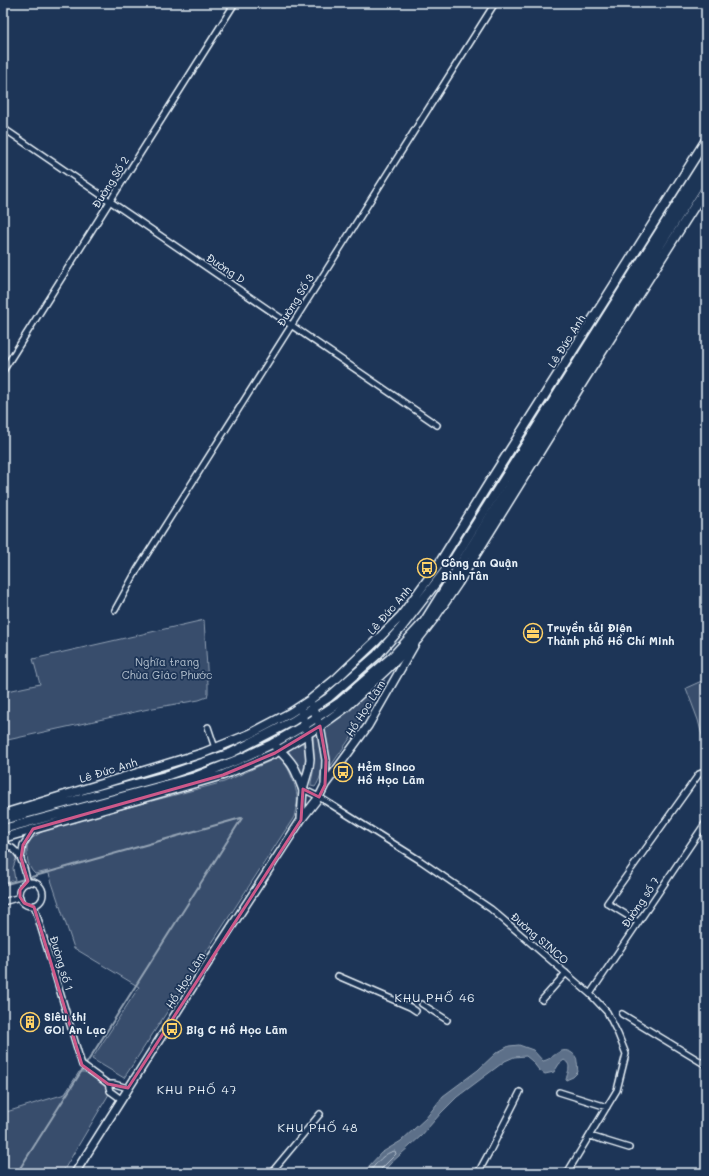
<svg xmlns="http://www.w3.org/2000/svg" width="709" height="1176" viewBox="0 0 709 1176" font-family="Mali,sans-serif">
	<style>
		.green { fill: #374d6c; stroke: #909fb2 }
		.water { fill: #5d7089; stroke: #95a4b5 }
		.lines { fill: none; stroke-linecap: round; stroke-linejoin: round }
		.shore { stroke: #b0bdcc; stroke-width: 1 }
		.stream { stroke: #95a4b5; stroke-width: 2 }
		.minor-casing { stroke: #e8f1f8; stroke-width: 8 }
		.secondary-casing { stroke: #e8f1f8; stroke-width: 10 }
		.trunk-casing { stroke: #e8f1f8; stroke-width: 11 }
		.minor { stroke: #1d3557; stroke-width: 5 }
		.secondary { stroke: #1d3557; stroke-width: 7 }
		.trunk { stroke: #1d3557; stroke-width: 8 }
		.marked { fill: none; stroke: #cd598a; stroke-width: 3; stroke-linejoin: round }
		.labels { text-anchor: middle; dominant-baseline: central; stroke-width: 3.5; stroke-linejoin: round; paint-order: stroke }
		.street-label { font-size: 11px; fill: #e8f1f8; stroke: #1d3557 }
		.poi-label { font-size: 11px; font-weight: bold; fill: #e8f1f8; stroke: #1d3557; text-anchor: start }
		.park-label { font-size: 11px; fill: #b3c0ce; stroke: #1d3557 }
		.neighbourhood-label { font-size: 12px; letter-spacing: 1px; fill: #e8f1f8; stroke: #1d3557 }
	</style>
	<rect width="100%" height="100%" fill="#1d3557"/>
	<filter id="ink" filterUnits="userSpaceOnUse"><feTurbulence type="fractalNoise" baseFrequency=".025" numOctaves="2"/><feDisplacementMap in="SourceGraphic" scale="8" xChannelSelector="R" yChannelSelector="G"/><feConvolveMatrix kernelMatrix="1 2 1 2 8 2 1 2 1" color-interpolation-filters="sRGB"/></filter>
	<g filter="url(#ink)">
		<!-- green -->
		<path class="green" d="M204 620 208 684V693L207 697 199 700 153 708 3 741V692L40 684 33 659Z
			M706 679V751L698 720 686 688Z
			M385 680 353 734 330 767 324 725 355 705Z
			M317 734C325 749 325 773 315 787L311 786V782L313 773V736Z
			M302 741C307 753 306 763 302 775L288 750 285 747Z
			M279 757C289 765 299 791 297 804 296 808 295 812 294 817L124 1078 92 1059 139 987 74 948 48 871 35 874C26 866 26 852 28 841L46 829 224 782Z
			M9 849 17 856 13 868 15 880 3 884V850Z
			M79 1072H87L107 1085 109 1094 62 1173H3V1113L65 1094Z"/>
		<!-- water -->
		<path class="water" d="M519 1045 533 1050 543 1061C554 1059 560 1045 572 1053 575 1055 577 1058 577 1062 578 1065 577 1068 578 1072L573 1077 566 1080C567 1073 573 1065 564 1060L559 1064 554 1072 545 1074 539 1070 532 1061 526 1056 514 1057 505 1061 457 1097 441 1113 421 1136 390 1164 382 1173H365L369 1166 381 1153 401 1141 426 1118 443 1096 478 1070 496 1053 509 1046Z"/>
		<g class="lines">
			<!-- shore -->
			<path class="shore" d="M369 1173C375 1164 385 1152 395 1151L396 1154 381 1169 380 1173"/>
			<!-- stream -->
			<path class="stream" d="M3 885 241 818
				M17 1173 242 818"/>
			<!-- minor casing -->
			<g class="minor-casing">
				<path id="minor" d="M3 128 437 425
					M3 371 235 3
					M115 610 137 570 495 3
					M208 727 215 748
					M303 789 319 797 421 861 491 909 590 994 607 1012 618 1034 626 1054 617 1090 567 1173
					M3 845C21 846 24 869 28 883
					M21 858 23 845 33 830
					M19 894a12 12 0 1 1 24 0a12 12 0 1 1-24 0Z
					M3 902 20 897
					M34 905 82 1065 108 1084 110 1091 121 1099
					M638 922 607 903 699 774 704 772 706 774
					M338 976 410 1007 416 1011
					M590 994 706 822
					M542 1000 566 973
					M422 1004 447 1020
					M622 1014 706 1065
					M108 1084H114L128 1088
					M559 1092 607 1107
					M590 1136 629 1148
					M271 1173 320 1114
					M478 1173 491 1149 520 1092"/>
			</g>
			<!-- secondary casing -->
			<g class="secondary-casing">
				<path id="secondary" d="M311 704 320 726 326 760 325 785
					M301 710 308 737 310 759 309 768 303 789 301 819
					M75 1173 204 969 301 820 319 797 325 785 368 726 415 644"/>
			</g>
			<!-- trunk casing -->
			<g class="trunk-casing">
				<path id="trunk" d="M276 747C293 763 295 767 303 789
					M3 814 203 753 250 734 290 713 310 700 337 678 377 640 401 616 437 567 489 483 706 140
					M3 820 165 776 231 753 293 721 328 698 377 655 401 628 452 562 706 158
					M3 829 195 777 242 758 272 744 305 725 340 702 392 657 424 622 706 172
					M3 838 223 775 275 753 320 726 345 708 387 669 418 639 435 617 458 583 584 380 706 188"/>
			</g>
			<!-- minor -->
			<use href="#minor" class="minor"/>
			<!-- secondary -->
			<use href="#secondary" class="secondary"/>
			<!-- trunk -->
			<use href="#trunk" class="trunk"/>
		</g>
	</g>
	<!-- marked area -->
	<path class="marked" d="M320 726 326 760 325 785 319 797 303 789 301 820 128 1088 108 1084 82 1065 34 907 24 903 20 897V890L28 881 21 858 23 845 33 829 223 775 275 753Z"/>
	<!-- icons -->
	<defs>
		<g id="bus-ring" transform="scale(1)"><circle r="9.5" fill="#1d3557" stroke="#ffd166" stroke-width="1.5"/><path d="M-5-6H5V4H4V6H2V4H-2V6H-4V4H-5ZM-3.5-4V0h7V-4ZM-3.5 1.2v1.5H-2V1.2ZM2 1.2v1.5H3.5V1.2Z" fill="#ffd166"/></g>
		<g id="office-ring" transform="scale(1)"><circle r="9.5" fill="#1d3557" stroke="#ffd166" stroke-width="1.5"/><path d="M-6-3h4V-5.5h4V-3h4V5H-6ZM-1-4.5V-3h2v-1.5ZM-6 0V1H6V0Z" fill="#ffd166"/></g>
		<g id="building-ring" transform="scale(1)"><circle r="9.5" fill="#1d3557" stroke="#ffd166" stroke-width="1.5"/><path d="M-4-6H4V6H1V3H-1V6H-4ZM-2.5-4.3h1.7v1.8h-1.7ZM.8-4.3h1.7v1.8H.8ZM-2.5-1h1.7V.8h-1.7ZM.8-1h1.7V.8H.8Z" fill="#ffd166"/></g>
	</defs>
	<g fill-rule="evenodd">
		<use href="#bus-ring" x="427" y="568"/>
		<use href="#office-ring" x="533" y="633"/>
		<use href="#bus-ring" x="343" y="772"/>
		<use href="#building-ring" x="30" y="1022"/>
		<use href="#bus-ring" x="172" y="1029"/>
	</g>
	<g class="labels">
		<!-- street labels -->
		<g class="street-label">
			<text transform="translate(110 182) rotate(-58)">Đường Số 2</text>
			<text transform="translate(226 268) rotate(34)">Đường D</text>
			<text transform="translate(295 300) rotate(-58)">Đường Số 3</text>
			<text transform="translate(566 341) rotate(-58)">Lê Đức Anh</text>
			<text transform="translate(389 610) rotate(-49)">Lê Đức Anh</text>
			<text transform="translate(365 708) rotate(-58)">Hồ Học Lãm</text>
			<text transform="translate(108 770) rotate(-17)">Lê Đức Anh</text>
			<text transform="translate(640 902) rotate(-56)">Đường số 7</text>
			<text transform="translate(540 938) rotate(41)">Đường SINCO</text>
			<text transform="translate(62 963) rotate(73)">Đường số 1</text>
			<text transform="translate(185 980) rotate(-58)">Hồ Học Lãm</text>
		</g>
		<!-- poi labels -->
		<g class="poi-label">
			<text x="441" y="562">Công an Quận<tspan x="441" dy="13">Bình Tân</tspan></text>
			<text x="547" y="627">Truyền tải Điện<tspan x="547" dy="13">Thành phố Hồ Chí Minh</tspan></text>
			<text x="357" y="766">Hẻm Sinco<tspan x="357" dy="13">Hồ Học Lãm</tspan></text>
			<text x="44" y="1016">Siêu thị<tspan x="44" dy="13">GO! An Lạc</tspan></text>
			<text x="186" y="1029">Big C Hồ Học Lãm</text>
		</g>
		<!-- park labels -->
		<g class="park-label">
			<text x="167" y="661">Nghĩa trang<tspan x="167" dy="13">Chùa Giác Phước</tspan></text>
		</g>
		<!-- neighbourhood labels -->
		<g class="neighbourhood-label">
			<text x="435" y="997">KHU PHỐ 46</text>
			<text x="197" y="1089">KHU PHỐ 47</text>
			<text x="318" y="1127">KHU PHỐ 48</text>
		</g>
	</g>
	<!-- margin -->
	<rect width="709" height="1176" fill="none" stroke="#1d3557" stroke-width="16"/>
	<rect x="8" y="8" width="693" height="1160" fill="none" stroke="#e8f1f8" stroke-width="1.5" filter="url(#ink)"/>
</svg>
